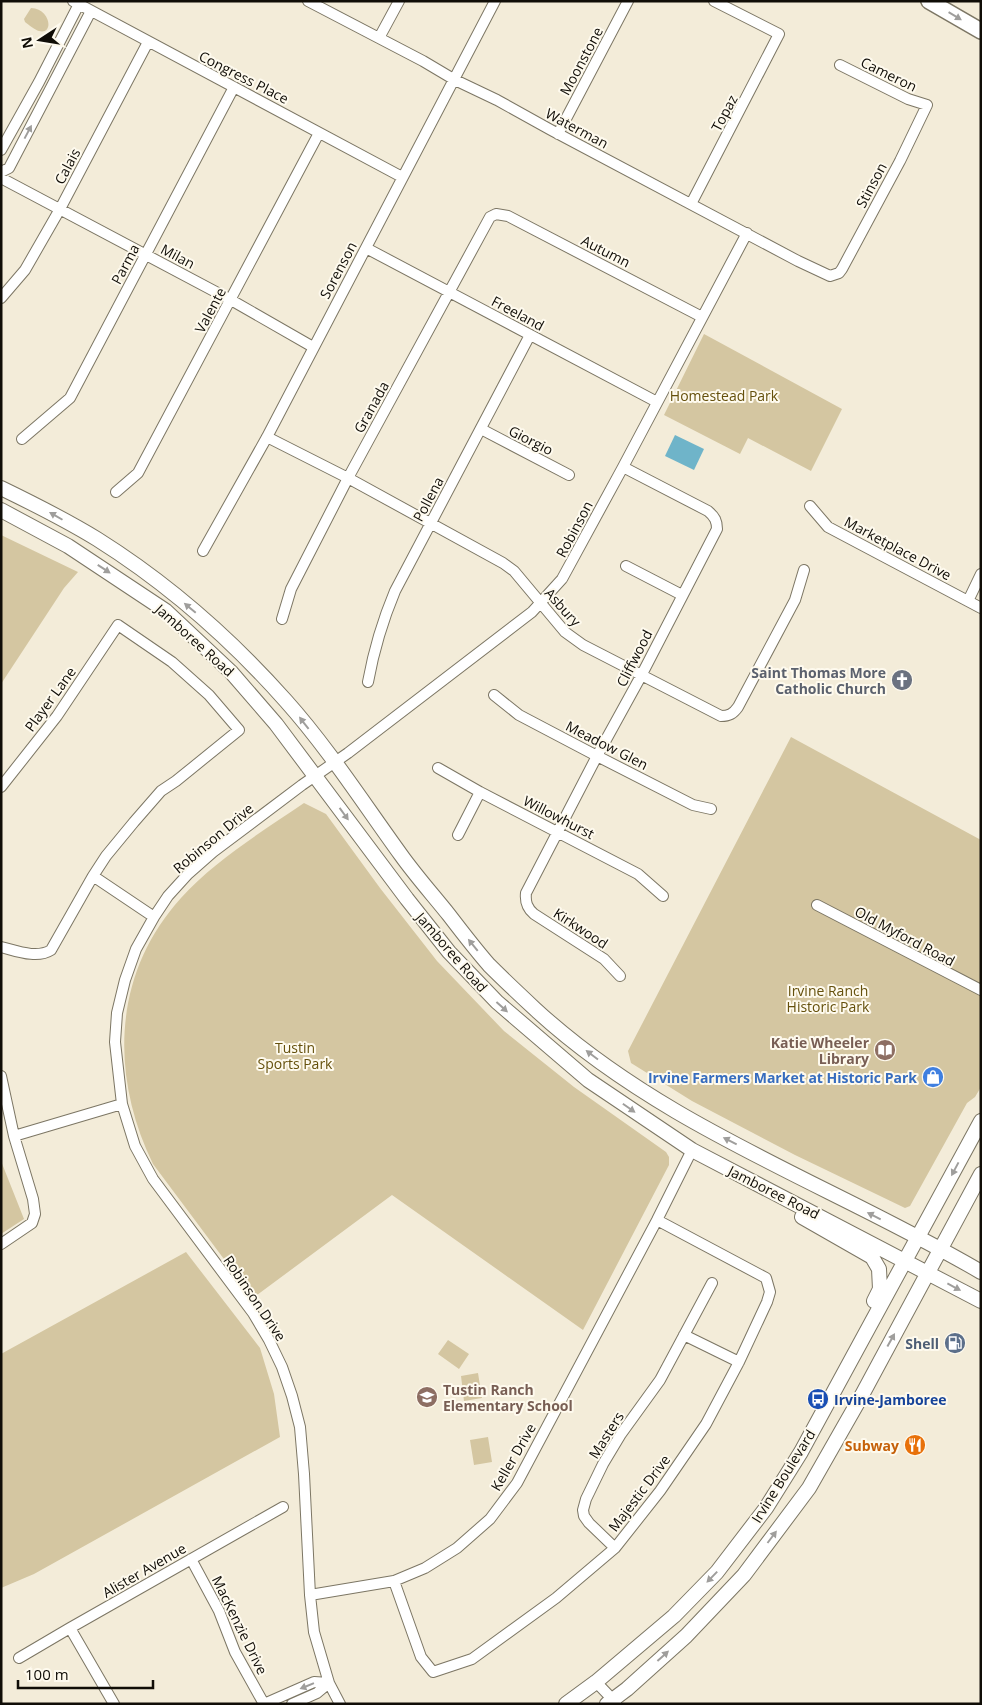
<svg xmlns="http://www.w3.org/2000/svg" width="982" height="1705" viewBox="0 0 982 1705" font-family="'Open Sans',sans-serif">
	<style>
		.green { fill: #d4c6a1 }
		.water { fill: #6fb4c9 }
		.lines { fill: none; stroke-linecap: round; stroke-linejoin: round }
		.minor-casing { stroke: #7c7664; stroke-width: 12 }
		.major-casing { stroke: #7c7664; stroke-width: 16 }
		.highway-casing { stroke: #7c7664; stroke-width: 18 }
		.minor { stroke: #fff; stroke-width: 10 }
		.major { stroke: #fff; stroke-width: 14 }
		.highway { stroke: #fff; stroke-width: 15 }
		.oneway { fill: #9f9e9c }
		.labels { text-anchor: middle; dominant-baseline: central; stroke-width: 4; stroke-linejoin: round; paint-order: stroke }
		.street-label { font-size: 14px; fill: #100d07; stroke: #fefaee }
		.park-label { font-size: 14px; fill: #65500c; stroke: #fefaee }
		.worship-label { font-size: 14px; font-weight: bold; fill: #5b616d; stroke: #fefaee; text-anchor: end }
		.education-label { font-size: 14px; font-weight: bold; fill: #785e54; stroke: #fefaee; text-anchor: end }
		.shop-label { font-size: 14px; font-weight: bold; fill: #366cbe; stroke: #fefaee; text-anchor: end }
		.service-label { font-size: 14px; font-weight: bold; fill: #4e5e75; stroke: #fefaee; text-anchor: end }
		.transit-label { font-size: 14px; font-weight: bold; fill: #164399; stroke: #fefaee; text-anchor: start }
		.food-label { font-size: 14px; font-weight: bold; fill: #c56008; stroke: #fefaee; text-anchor: end }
	</style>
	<rect width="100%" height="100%" fill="#f3ecd9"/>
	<!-- green -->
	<path class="green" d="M31 8C51 9 54 35 39 31 35 30 29 25 25 22L24 19Z
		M704 334 842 409 811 471 748 438 740 454 664 415Z
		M1 535 78 572 64 588 1 684Z
		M791 737 981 840V1087L975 1097 967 1103 910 1206 905 1208 795 1155 692 1101 631 1063 628 1051Z
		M304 803 326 814 380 888 437 961 504 1031 574 1087 666 1152 669 1157V1165L583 1330 392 1195 253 1298 153 1164C110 1076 112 974 181 898 214 861 263 831 304 803Z
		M1 1161 24 1219 1 1234Z
		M186 1252 260 1348 274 1394 280 1437 34 1574 1 1588V1354Z
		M448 1340 469 1354 459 1369 438 1354Z
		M478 1373 482 1398 464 1401 461 1376Z
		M488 1437 492 1462 474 1465 470 1440Z"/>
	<!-- water -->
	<path class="water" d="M675 435 704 449 694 470 665 456Z"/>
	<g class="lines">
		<!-- minor casing -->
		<g class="minor-casing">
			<path id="minor" d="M73 1 402 177
				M308 1 423 61 455 80 497 100 551 130 798 261 830 276 839 273 842 269 900 161 927 105 908 99 840 65
				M379 38 399 1
				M558 134 628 1
				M1 150 39 82 79 4
				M1 172 9 168 91 11
				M1 178 231 300 313 347
				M691 204 779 34 714 1
				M366 248 657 402
				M1 298 25 270 60 209 148 42
				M481 429 569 475
				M267 437 348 478 503 563 514 571 565 632 583 645 721 716C729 716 733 714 738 707L795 600 804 570
				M22 439 70 398 234 87
				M116 492 138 473 319 133
				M810 506 828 527 981 608
				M203 551 267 437 495 1
				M626 566 682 595
				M968 601 981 574
				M282 619 291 589 348 478 490 217 496 214 508 216 702 317
				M368 682C374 649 382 622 395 591L530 335
				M494 695 519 715 597 756 693 805 711 809
				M438 768 480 792 638 874 663 896
				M1 787 57 716 118 625 172 662 209 695 239 730 176 781 161 791 134 822 106 856 93 876 51 950C37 959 17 951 1 947
				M458 835 480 792
				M93 876 154 917
				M817 905 981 990
				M620 976 604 959 534 914C527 908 525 902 526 893L597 756 641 676 717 529C717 521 715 517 708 511L623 467
				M1 1076 14 1136 33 1199 35 1214 32 1223 1 1244
				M14 1136 122 1104
				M684 1335 739 1362
				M615 1548 589 1523 584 1516 583 1510 586 1499 603 1464 621 1434 660 1380 712 1283
				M191 1559 219 1611 235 1652 264 1704
				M394 1581 421 1657 433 1672 472 1659 556 1598 615 1548 660 1491 706 1424 739 1362 767 1302 770 1292 766 1278 657 1220
				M310 1595 394 1581 425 1568 457 1548 490 1519 517 1483 657 1220 692 1150
				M70 1628 114 1704
				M19 1658 70 1628 283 1507
				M596 1682 616 1703
				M264 1704 314 1682 329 1683 317 1693 292 1704
				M340 1704 329 1683 314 1632 310 1595 304 1474 300 1427 292 1396 282 1367 269 1340 253 1313 153 1179 135 1146 122 1104 115 1042 117 1013 125 980 136 949 154 917 168 896 188 874 213 852 302 785 348 753 532 612 562 579 623 467 747 233"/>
		</g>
		<!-- major casing -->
		<g class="major-casing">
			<path id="major" d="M1 488C34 504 66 520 97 539 167 583 231 639 286 701 328 748 364 804 401 855 416 876 433 895 449 915 462 932 475 949 489 965 504 980 520 995 535 1009 664 1128 833 1185 981 1272
				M1 510 68 546 166 611 231 672 276 724 407 899 449 952 497 1002 588 1080 692 1150 981 1301
				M802 1217 872 1257 879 1269 880 1289 874 1301
				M566 1704 596 1682 674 1616 717 1572 766 1508 801 1452 981 1121
				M607 1704 627 1689 686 1636 744 1575 809 1488 862 1395 981 1174"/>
		</g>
		<!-- highway casing -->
		<g class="highway-casing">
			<path id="highway" d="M929 1 981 31"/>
		</g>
		<!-- minor -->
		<use href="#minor" class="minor"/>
		<!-- major -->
		<use href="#major" class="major"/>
		<!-- highway -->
		<use href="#highway" class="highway"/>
	</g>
	<!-- one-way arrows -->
	<defs><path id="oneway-solid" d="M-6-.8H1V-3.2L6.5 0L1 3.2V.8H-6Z" transform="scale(1.25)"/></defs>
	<g class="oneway">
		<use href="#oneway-solid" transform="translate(955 16) rotate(31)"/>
		<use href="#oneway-solid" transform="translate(28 132) rotate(-62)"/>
		<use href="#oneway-solid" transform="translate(56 516) rotate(-150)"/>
		<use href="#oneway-solid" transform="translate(104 569) rotate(33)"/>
		<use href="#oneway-solid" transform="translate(190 608) rotate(-140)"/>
		<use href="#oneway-solid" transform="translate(304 723) rotate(-128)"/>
		<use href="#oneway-solid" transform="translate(344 814) rotate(54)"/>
		<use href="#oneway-solid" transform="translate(473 945) rotate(-129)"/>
		<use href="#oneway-solid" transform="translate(502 1007) rotate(42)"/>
		<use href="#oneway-solid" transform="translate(592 1055) rotate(-143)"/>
		<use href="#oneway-solid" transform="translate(629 1108) rotate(35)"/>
		<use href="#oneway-solid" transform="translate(730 1141) rotate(-153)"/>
		<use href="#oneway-solid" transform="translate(955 1169) rotate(118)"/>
		<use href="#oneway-solid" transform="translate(874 1216) rotate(-153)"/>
		<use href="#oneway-solid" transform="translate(954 1287) rotate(28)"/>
		<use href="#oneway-solid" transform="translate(891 1340) rotate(-61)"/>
		<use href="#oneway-solid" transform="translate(772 1537) rotate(-53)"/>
		<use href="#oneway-solid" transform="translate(712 1577) rotate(134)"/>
		<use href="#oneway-solid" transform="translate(663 1656) rotate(-42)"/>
		<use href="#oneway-solid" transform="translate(307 1686) rotate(158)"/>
	</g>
	<!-- icons -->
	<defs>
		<g id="church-disc" transform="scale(1.125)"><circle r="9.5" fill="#6b7280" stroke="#fefaee"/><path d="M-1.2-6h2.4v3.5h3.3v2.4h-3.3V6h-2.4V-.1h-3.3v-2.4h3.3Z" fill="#fff"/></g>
		<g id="library-disc" transform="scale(1.125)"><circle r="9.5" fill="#8d6e63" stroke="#fefaee"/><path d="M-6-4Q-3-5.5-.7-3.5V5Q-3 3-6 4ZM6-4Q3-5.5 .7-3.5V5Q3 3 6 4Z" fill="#fff"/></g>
		<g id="shop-disc" transform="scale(1.125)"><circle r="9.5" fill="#3f7fe0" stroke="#fefaee"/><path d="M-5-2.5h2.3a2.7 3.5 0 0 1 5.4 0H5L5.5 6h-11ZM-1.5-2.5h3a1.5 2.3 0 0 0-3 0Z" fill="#fff"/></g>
		<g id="fuel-disc" transform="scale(1.125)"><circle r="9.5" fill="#5c6f8a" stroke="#fefaee"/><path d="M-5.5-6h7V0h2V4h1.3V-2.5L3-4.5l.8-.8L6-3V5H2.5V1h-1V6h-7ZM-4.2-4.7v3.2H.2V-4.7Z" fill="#fff"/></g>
		<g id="school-disc" transform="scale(1.125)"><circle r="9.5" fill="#8d6e63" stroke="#fefaee"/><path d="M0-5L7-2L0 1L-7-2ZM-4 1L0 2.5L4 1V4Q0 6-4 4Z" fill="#fff"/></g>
		<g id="bus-disc" transform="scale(1.125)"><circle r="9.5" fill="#1a4fb4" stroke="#fefaee"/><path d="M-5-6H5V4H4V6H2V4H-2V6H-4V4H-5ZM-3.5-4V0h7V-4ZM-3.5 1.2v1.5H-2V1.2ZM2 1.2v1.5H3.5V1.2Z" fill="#fff"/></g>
		<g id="restaurant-disc" transform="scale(1.125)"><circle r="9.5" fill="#e8710a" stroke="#fefaee"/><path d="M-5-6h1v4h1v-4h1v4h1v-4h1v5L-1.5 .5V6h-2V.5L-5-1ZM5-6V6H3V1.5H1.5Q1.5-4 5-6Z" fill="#fff"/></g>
	</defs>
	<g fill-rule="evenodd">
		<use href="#church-disc" x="902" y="680"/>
		<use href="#library-disc" x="885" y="1050"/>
		<use href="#shop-disc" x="933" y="1077"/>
		<use href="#fuel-disc" x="955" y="1343"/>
		<use href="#school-disc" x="427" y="1397"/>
		<use href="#bus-disc" x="818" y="1399"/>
		<use href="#restaurant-disc" x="915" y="1445"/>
	</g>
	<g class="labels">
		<!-- street labels -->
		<g class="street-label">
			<text transform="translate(581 61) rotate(-62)">Moonstone</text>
			<text transform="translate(889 74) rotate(26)">Cameron</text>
			<text transform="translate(244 77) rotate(27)">Congress Place</text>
			<text transform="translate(724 113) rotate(-62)">Topaz</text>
			<text transform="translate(577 128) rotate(28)">Waterman</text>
			<text transform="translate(67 166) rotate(-62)">Calais</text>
			<text transform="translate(871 185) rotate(-62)">Stinson</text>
			<text transform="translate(606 251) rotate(27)">Autumn</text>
			<text transform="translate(178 256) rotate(28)">Milan</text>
			<text transform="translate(125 264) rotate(-62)">Parma</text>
			<text transform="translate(338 270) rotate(-62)">Sorenson</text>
			<text transform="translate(210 310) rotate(-62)">Valente</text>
			<text transform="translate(518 313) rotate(28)">Freeland</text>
			<text transform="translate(371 407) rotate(-61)">Granada</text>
			<text transform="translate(531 440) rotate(27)">Giorgio</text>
			<text transform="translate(428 499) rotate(-62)">Pollena</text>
			<text transform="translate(574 529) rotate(-62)">Robinson</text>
			<text transform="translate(898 548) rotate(28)">Marketplace Drive</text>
			<text transform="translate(563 607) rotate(48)">Asbury</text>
			<text transform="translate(195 640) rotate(42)">Jamboree Road</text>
			<text transform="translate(634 658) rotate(-63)">Cliffwood</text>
			<text transform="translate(50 699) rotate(-54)">Player Lane</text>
			<text transform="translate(607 745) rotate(27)">Meadow Glen</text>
			<text transform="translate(559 817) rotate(27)">Willowhurst</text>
			<text transform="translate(213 838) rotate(-40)">Robinson Drive</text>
			<text transform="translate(581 928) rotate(33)">Kirkwood</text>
			<text transform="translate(905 936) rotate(28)">Old Myford Road</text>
			<text transform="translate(452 952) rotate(49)">Jamboree Road</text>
			<text transform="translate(774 1192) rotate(27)">Jamboree Road</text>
			<text transform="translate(255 1298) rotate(56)">Robinson Drive</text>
			<text transform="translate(606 1435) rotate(-58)">Masters</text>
			<text transform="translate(513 1457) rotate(-60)">Keller Drive</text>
			<text transform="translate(783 1476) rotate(-58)">Irvine Boulevard</text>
			<text transform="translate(639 1493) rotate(-53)">Majestic Drive</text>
			<text transform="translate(144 1570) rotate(-30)">Alister Avenue</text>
			<text transform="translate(240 1625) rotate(64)">MacKenzie Drive</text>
		</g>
		<!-- park labels -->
		<g class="park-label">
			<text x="724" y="395">Homestead Park</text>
			<text x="828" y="990">Irvine Ranch<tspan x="828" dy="16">Historic Park</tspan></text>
			<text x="295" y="1047">Tustin<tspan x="295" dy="16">Sports Park</tspan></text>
		</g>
		<!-- worship labels -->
		<g class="worship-label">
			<text x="886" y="672">Saint Thomas More<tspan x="886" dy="16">Catholic Church</tspan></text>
		</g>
		<!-- education labels -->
		<g class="education-label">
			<text x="869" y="1042">Katie Wheeler<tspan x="869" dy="16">Library</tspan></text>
			<text x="443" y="1389" text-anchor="start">Tustin Ranch<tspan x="443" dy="16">Elementary School</tspan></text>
		</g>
		<!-- shop labels -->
		<g class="shop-label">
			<text x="917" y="1077">Irvine Farmers Market at Historic Park</text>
		</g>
		<!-- service labels -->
		<g class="service-label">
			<text x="939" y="1343">Shell</text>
		</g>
		<!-- transit labels -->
		<g class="transit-label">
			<text x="834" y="1399">Irvine-Jamboree</text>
		</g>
		<!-- food labels -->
		<g class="food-label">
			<text x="899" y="1445">Subway</text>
		</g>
	</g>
	<!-- border -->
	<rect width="982" height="1705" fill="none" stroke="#100d07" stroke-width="5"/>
	<!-- north arrow -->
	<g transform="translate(40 40) rotate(258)" stroke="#fefaee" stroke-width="4" paint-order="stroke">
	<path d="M0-4L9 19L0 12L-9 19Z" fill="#100d07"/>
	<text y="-8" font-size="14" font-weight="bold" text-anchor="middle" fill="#100d07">N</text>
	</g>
	<!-- scale -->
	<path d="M18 1680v8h135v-8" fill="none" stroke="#100d07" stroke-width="2.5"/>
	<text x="25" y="1680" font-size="15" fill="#100d07" stroke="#fefaee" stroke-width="4" paint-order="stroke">100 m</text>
</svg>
